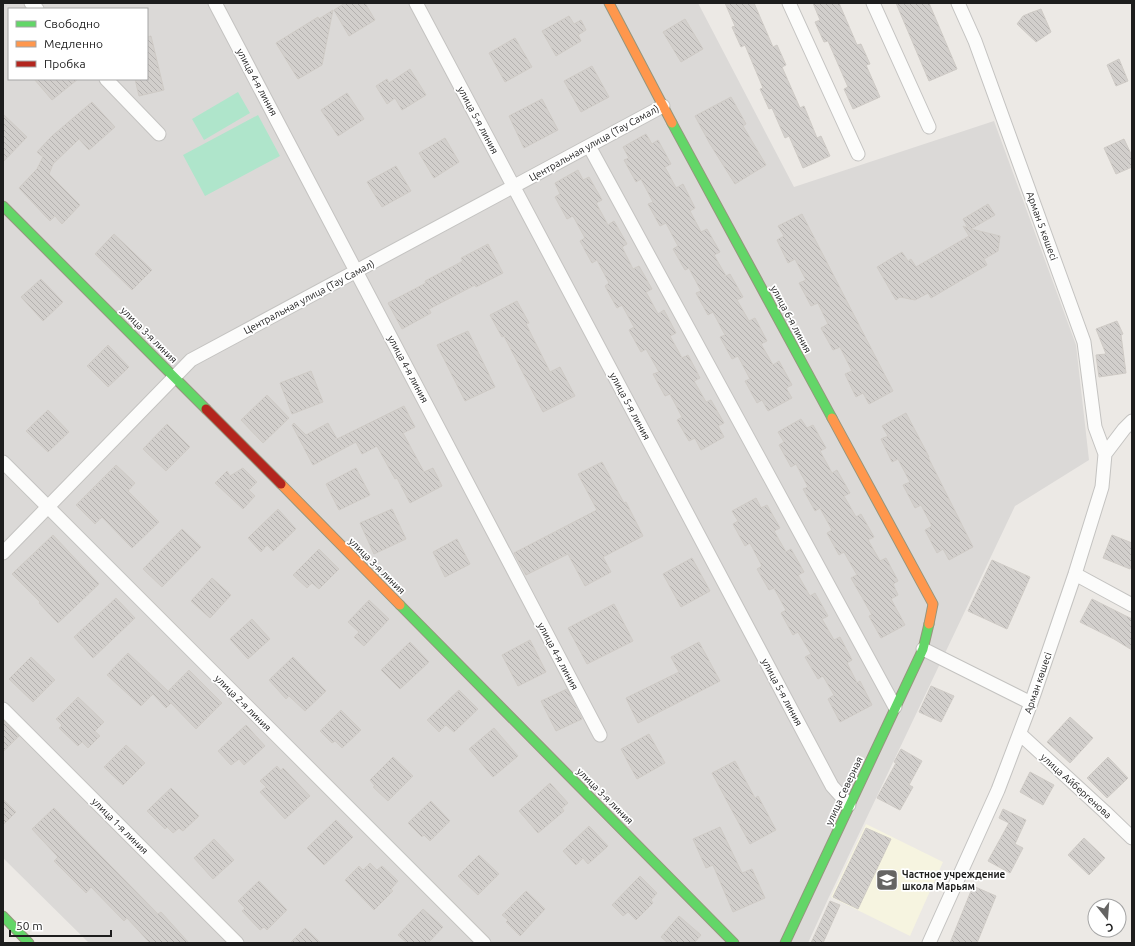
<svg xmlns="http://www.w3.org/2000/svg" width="1135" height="946" viewBox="0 0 1135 946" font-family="Ubuntu,sans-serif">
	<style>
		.residential { fill: #dbd9d7; fill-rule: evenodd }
		.education { fill: #f6f4e0 }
		.pitch { fill: #afe5cb }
		.building { fill: url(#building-back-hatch); stroke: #cfcbc6 }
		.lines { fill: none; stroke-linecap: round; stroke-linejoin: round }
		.street-casing { stroke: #c4c3c1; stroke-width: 15 }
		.fast-casing { stroke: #95957c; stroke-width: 11 }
		.slow-casing { stroke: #95957c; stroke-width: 11 }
		.jam-casing { stroke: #95957c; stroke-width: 11 }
		.street { stroke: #fcfcfb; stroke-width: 13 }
		.fast { stroke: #63d668; stroke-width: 9 }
		.slow { stroke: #ff974d; stroke-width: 9 }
		.jam { stroke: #b3261e; stroke-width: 9 }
		.labels { text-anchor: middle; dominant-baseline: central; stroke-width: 3.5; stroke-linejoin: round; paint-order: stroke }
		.street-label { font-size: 10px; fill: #1d1d1d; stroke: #fff }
		.poi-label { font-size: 10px; font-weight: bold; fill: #1d1d1d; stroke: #fff; text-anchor: start }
	</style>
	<defs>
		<pattern id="building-back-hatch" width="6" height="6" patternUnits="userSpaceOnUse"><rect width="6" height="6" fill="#d2cfcc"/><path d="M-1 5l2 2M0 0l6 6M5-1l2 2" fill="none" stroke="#b4b1af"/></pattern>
	</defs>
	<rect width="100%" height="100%" fill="#ece9e5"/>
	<!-- residential -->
	<path class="residential" d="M3 3H698L794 187 994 121 1076 345 1089 460 1015 506 828 899 808 943H89L3 858ZM9 9H147V79H9Z"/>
	<!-- education -->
	<path class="education" d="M866 824 943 862 910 936 831 897Z"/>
	<!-- pitch -->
	<path class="pitch" d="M238 92 250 113 204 140 192 119Z
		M258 115 280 156 205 196 183 155Z"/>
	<!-- building -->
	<path class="building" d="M345 3H365L375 20 349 36 334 10Z
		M725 3H754L773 47 777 45 786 65 782 67 800 108 804 106 817 138 821 136 830 156 803 168 789 136 785 138 772 108 769 109 760 89 763 88 745 45 741 47 732 27 735 26Z
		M813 3H839L857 45 861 44 870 64 866 65 880 97 853 109 844 89 848 87 828 41 824 42 815 22 820 20Z
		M896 3H929L957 69 929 81Z
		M1041 9 1051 32 1036 42 1017 24 1023 16 1030 13Z
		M333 10 322 65 298 79 276 43 318 17 319 19Z
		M569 16 574 24 581 20 586 30 578 35 581 41 556 56 542 31Z
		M685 19 703 49 681 62 663 32Z
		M151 36 164 90 139 96 135 79H147V37Z
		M515 38 532 67 505 82 489 53Z
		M1119 59 1128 81 1116 86 1107 65Z
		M592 66 609 97 581 112 564 81Z
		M410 69 426 95 402 110 395 98 387 104 376 86 387 79 389 83Z
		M34 79H78L52 100Z
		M347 93 364 119 338 136 321 110Z
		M731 97 746 124 743 126 766 165 735 184 710 144 695 116Z
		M542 99 558 130 524 148 509 116Z
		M92 102 115 127 89 150 79 139 53 164 49 174 80 205 62 224 55 216 50 221 19 188 37 169 43 157 37 152 52 136Z
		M3 114 27 137 3 162Z
		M646 134 652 144 658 140 671 164 665 167 676 188 683 184 695 208 690 211 701 232 707 229 720 252 714 255 726 276 730 274 743 297 737 300 749 321 755 318 767 341 761 344 773 365 779 361 792 385 786 388 792 398 768 411 762 400 757 403 745 381 750 379 738 356 732 359 720 337 725 335 713 312 708 315 696 293 701 291 689 268 685 270 673 249 678 246 666 223 660 226 648 204 653 202 641 179 636 182 624 160 629 158 623 147Z
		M445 138 459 162 434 178 419 153Z
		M1124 139 1132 156V167L1116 174 1104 148Z
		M396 166 411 191 382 207 367 182Z
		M578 170 583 180 589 177 602 200 596 203 608 225 614 221 627 244 622 247 633 269 639 266 652 289 646 292 658 314 664 310 676 333 670 336 682 358 688 355 700 378 694 381 706 402 711 400 724 423 718 426 724 437 701 450 695 438 689 441 677 420 682 417 670 394 665 396 653 374 659 372 646 349 641 352 629 330 634 327 622 305 617 308 605 286 609 283 597 260 592 263 580 241 585 238 573 216 567 219 555 197 560 194 555 183Z
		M988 204 995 215 971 229 1000 236 998 251 984 259 987 265 931 298 928 293 915 300 900 297 896 300 877 267 902 252 908 261 911 259 916 267 969 236 963 226 968 228 963 219Z
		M802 214 893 391 869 404 863 393 856 397 845 374 852 371 840 347 833 350 821 328 828 324 818 303 811 306 799 283 806 280 795 259 788 263 777 240 784 236 778 226Z
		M114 234 152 270 132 290 95 254Z
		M488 244 503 273 476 287 475 285 429 309 431 313 402 329 388 303 426 283 425 281 463 261 461 258Z
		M41 279 63 302 43 321 21 297Z
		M517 301 529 323 526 324 550 372 560 367 575 396 543 412 504 336 502 337 490 315Z
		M1117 321 1123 334 1121 335 1126 373 1099 377 1096 355 1106 354 1096 329Z
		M468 331 495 387 465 401 437 345Z
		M108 345 129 367 108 387 87 366Z
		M311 371 323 402 292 414 280 383Z
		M267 395 289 418 263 443 241 420Z
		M404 406 415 427 403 433 424 472 433 468 442 486 410 503 397 478 395 479 377 446 362 454 356 442 313 465 292 425 294 423 306 435 328 423 337 439Z
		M48 410 69 432 48 452 26 431Z
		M906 413 929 457H928L973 547 949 560 943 549 937 553 925 530 932 526 921 505 915 508 903 485 910 482 898 459 892 462 881 439 888 436 882 426Z
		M801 419 807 428 813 425 826 448 820 451 832 473 837 470 850 493 844 496 856 517 861 514 874 537 868 540 880 561 886 558 898 581 893 584 898 595 891 599 905 625 881 638 869 616 872 615 851 578 857 575 844 552 839 555 827 533 832 530 820 508 815 511 803 489 808 487 796 464 791 467 779 445 784 442 778 432Z
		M167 424 190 447 166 471 143 449Z
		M602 462 624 503 626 502 643 536 603 557 611 572 585 586 568 554 526 575 514 553 597 510 578 474Z
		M116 465 135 483 128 491 159 522 132 548 102 517 95 524 76 505Z
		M243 468 257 482 249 490 255 496 243 509 215 483 227 471 230 476Z
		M356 468 370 495 339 510 326 484Z
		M756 498 761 508 767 505 780 528 774 531 786 552 791 549 804 572 798 575 810 596 815 593 828 616 822 619 834 640 840 637 852 660 847 663 857 683 860 681 872 705 840 722 828 699 834 695 823 676 818 679 805 657 811 654 798 632 793 635 781 613 786 610 774 588 769 590 757 569 762 566 750 543 745 546 733 524 738 521 732 511Z
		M278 509 296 529 273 551 267 545 261 552 248 538Z
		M392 509 406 539 374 554 360 523Z
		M182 529 201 547 162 587 143 569Z
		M53 535 99 584 58 623 39 603 40 602 12 574Z
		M1112 535 1132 543V563L1130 569 1103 558Z
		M457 539 470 564 445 577 433 552Z
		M319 549 339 569 319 589 312 583 307 588 293 575Z
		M692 558 710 591 681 607 663 574Z
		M992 560 1030 577 1007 629 968 611Z
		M212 578 231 595 210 618 191 601Z
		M116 598 135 618 93 658 74 637Z
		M1092 599 1132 619V650L1114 639 1080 622Z
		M369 600 389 619 364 646 354 637 359 632 348 622Z
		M614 604 633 641 587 664 568 628Z
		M252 619 270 639 248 659 230 639Z
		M530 640 546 672 518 686 502 655Z
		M410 642 429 662 400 689 381 670Z
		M699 642 720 681 638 723 626 698 679 672 671 657Z
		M128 653 168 691 189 670 222 703 196 729 171 703 166 708 153 694 141 706 107 675Z
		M31 657 55 680 33 702 9 679Z
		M293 657 326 691 305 711 289 696 286 699 269 680Z
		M931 686 954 696 941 722 919 712Z
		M567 689 582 719 556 731 541 701Z
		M459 690 478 709 454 732 446 725 439 732 427 720Z
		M78 697 104 722 95 731 100 736 88 748 82 742 78 746 59 728 62 725 56 719Z
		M341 710 361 730 342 748 335 741 332 743 320 731Z
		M1070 717 1093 738 1070 763 1047 742Z
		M3 720 19 736 3 752Z
		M246 725 265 746 244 765 239 759 231 765 218 751Z
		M494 728 518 756 493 777 469 749Z
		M649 734 665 763 637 779 621 749Z
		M126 745 145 763 123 785 104 767Z
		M901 749 922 761 909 785 913 787 900 810 877 798 896 763 894 762Z
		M393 757 413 776 388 801 373 787 375 786 370 780Z
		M1108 757 1128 778 1107 798 1087 778Z
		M735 761 755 798 758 796 776 830 750 844 712 773Z
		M277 766 281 771 283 768 310 796 285 819 260 792 266 787 260 781Z
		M1030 772 1054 785 1043 805 1020 792Z
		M550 783 568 803 562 808 564 811 538 833 519 811Z
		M171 788 199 816 183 831 179 828 173 833 167 827 165 829 147 811Z
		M3 799 16 812 3 825Z
		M431 801 450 821 430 841 424 835 422 837 408 823Z
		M54 808 158 914 161 912 189 943H150L127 918 124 921 91 887 86 893 54 861 58 857 32 829Z
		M1003 809 1026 820 1015 844 1023 848 1010 873 988 861 1009 823 999 818Z
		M336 820 353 837 324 865 307 848Z
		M589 826 608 846 588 864 583 858 576 865 563 851Z
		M720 827 742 873 752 869 765 898 733 912 713 865 706 868 693 839Z
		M866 828 891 839 858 909 833 897Z
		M1084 838 1105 858 1089 875 1068 855Z
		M214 839 234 860 213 879 194 858Z
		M479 855 499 874 478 895 458 876Z
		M370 863 377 870 382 866 398 881 391 889 393 891 374 910 345 880 359 866 363 870Z
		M640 876 657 893 651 900 653 903 636 920 628 912 623 916 612 905Z
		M259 881 287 910 267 930 264 927 260 930 242 911 245 908 238 901Z
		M973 886 996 896 977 943H950Z
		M526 891 545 909 520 936 506 922 508 920 502 915Z
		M830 901 840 905 823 943H811Z
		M423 909 443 927 428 943H407L398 935Z
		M679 916 701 935 694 943H668L661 937Z
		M305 928 321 943H290Z"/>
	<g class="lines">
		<!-- street casing -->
		<g class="street-casing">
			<path id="street" d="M31 3 37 9
				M215 3 600 735
				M416 3 832 786 849 805
				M789 3 858 154
				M873 3 929 127
				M958 3 975 41 1084 342 1095 427 1105 454
				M106 79 159 134
				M589 146 895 707
				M3 462 484 943
				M3 553 191 360 663 106
				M1075 574 1132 605
				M923 649 1031 703
				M3 709 237 943
				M1020 734 1105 812 1132 838
				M929 943 998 790 1031 703 1075 574 1102 487 1105 454 1124 429 1132 421"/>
		</g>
		<!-- fast casing -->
		<g class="fast-casing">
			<path id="fast" d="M672 123 832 418
				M3 206 206 409
				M400 605 734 943
				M3 916 29 943
				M785 943 923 649 929 624"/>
		</g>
		<!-- slow casing -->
		<g class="slow-casing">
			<path id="slow" d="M609 3 672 123
				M832 418 933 604 929 624
				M281 484 400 605"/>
		</g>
		<!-- jam casing -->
		<g class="jam-casing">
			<path id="jam" d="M206 409 281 484"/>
		</g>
		<!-- street -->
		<use href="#street" class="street"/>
		<!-- fast -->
		<use href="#fast" class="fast"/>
		<!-- slow -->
		<use href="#slow" class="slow"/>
		<!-- jam -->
		<use href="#jam" class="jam"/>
	</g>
	<!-- icons -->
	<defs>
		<g id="school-square" transform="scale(1.15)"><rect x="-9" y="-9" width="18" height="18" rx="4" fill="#656463" stroke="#fff"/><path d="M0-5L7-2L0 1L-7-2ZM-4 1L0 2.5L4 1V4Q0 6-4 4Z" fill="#fff"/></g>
	</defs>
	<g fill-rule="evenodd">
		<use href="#school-square" x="887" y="880"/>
	</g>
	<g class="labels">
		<!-- street labels -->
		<g class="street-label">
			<text transform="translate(257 82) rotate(62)">улица 4-я линия</text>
			<text transform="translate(478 120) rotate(62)">улица 5-я линия</text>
			<text transform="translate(594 143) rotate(-29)">Центральная улица (Тау Самал)</text>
			<text transform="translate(1042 226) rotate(70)">Арман 5 көшесі</text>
			<text transform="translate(309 297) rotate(-28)">Центральная улица (Тау Самал)</text>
			<text transform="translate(791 319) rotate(62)">улица 6-я линия</text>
			<text transform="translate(149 335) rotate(45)">улица 3-я линия</text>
			<text transform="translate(408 369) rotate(62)">улица 4-я линия</text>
			<text transform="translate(630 406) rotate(62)">улица 5-я линия</text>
			<text transform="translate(377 566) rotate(45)">улица 3-я линия</text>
			<text transform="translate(558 656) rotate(62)">улица 4-я линия</text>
			<text transform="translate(1038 683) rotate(-71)">Арман көшесі</text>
			<text transform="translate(782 692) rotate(62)">улица 5-я линия</text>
			<text transform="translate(243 703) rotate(45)">улица 2-я линия</text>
			<text transform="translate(1076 786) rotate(42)">улица Айбергенова</text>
			<text transform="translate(844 791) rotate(-65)">улица Северная</text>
			<text transform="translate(605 796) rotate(45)">улица 3-я линия</text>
			<text transform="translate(120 826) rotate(45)">улица 1-я линия</text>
		</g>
		<!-- poi labels -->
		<g class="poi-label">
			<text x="902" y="874">Частное учреждение<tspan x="902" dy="12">школа Марьям</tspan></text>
		</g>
	</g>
	<!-- border -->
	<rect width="1135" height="946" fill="none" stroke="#1d1d1d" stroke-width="8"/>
	<!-- legend -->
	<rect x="8" y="8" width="140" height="72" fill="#ffffff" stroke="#a5a5a5"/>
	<rect x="16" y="21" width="20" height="6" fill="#63d668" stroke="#a5a5a5"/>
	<text x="44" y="28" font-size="12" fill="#1d1d1d">Свободно</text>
	<rect x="16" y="41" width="20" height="6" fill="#ff974d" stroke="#a5a5a5"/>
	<text x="44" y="48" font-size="12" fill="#1d1d1d">Медленно</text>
	<rect x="16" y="61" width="20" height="6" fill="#b3261e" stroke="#a5a5a5"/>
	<text x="44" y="68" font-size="12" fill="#1d1d1d">Пробка</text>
	<!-- north arrow -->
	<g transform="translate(1107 918) rotate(163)"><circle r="19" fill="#ffffff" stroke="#a5a5a5"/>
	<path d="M0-3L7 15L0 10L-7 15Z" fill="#656463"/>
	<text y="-6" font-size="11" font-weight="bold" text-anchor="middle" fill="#1d1d1d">С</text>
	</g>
	<!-- scale -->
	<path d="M10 930v6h101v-6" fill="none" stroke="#1d1d1d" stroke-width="2"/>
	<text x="16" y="930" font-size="12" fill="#1d1d1d" stroke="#ffffff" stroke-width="3" paint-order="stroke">50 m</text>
</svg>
